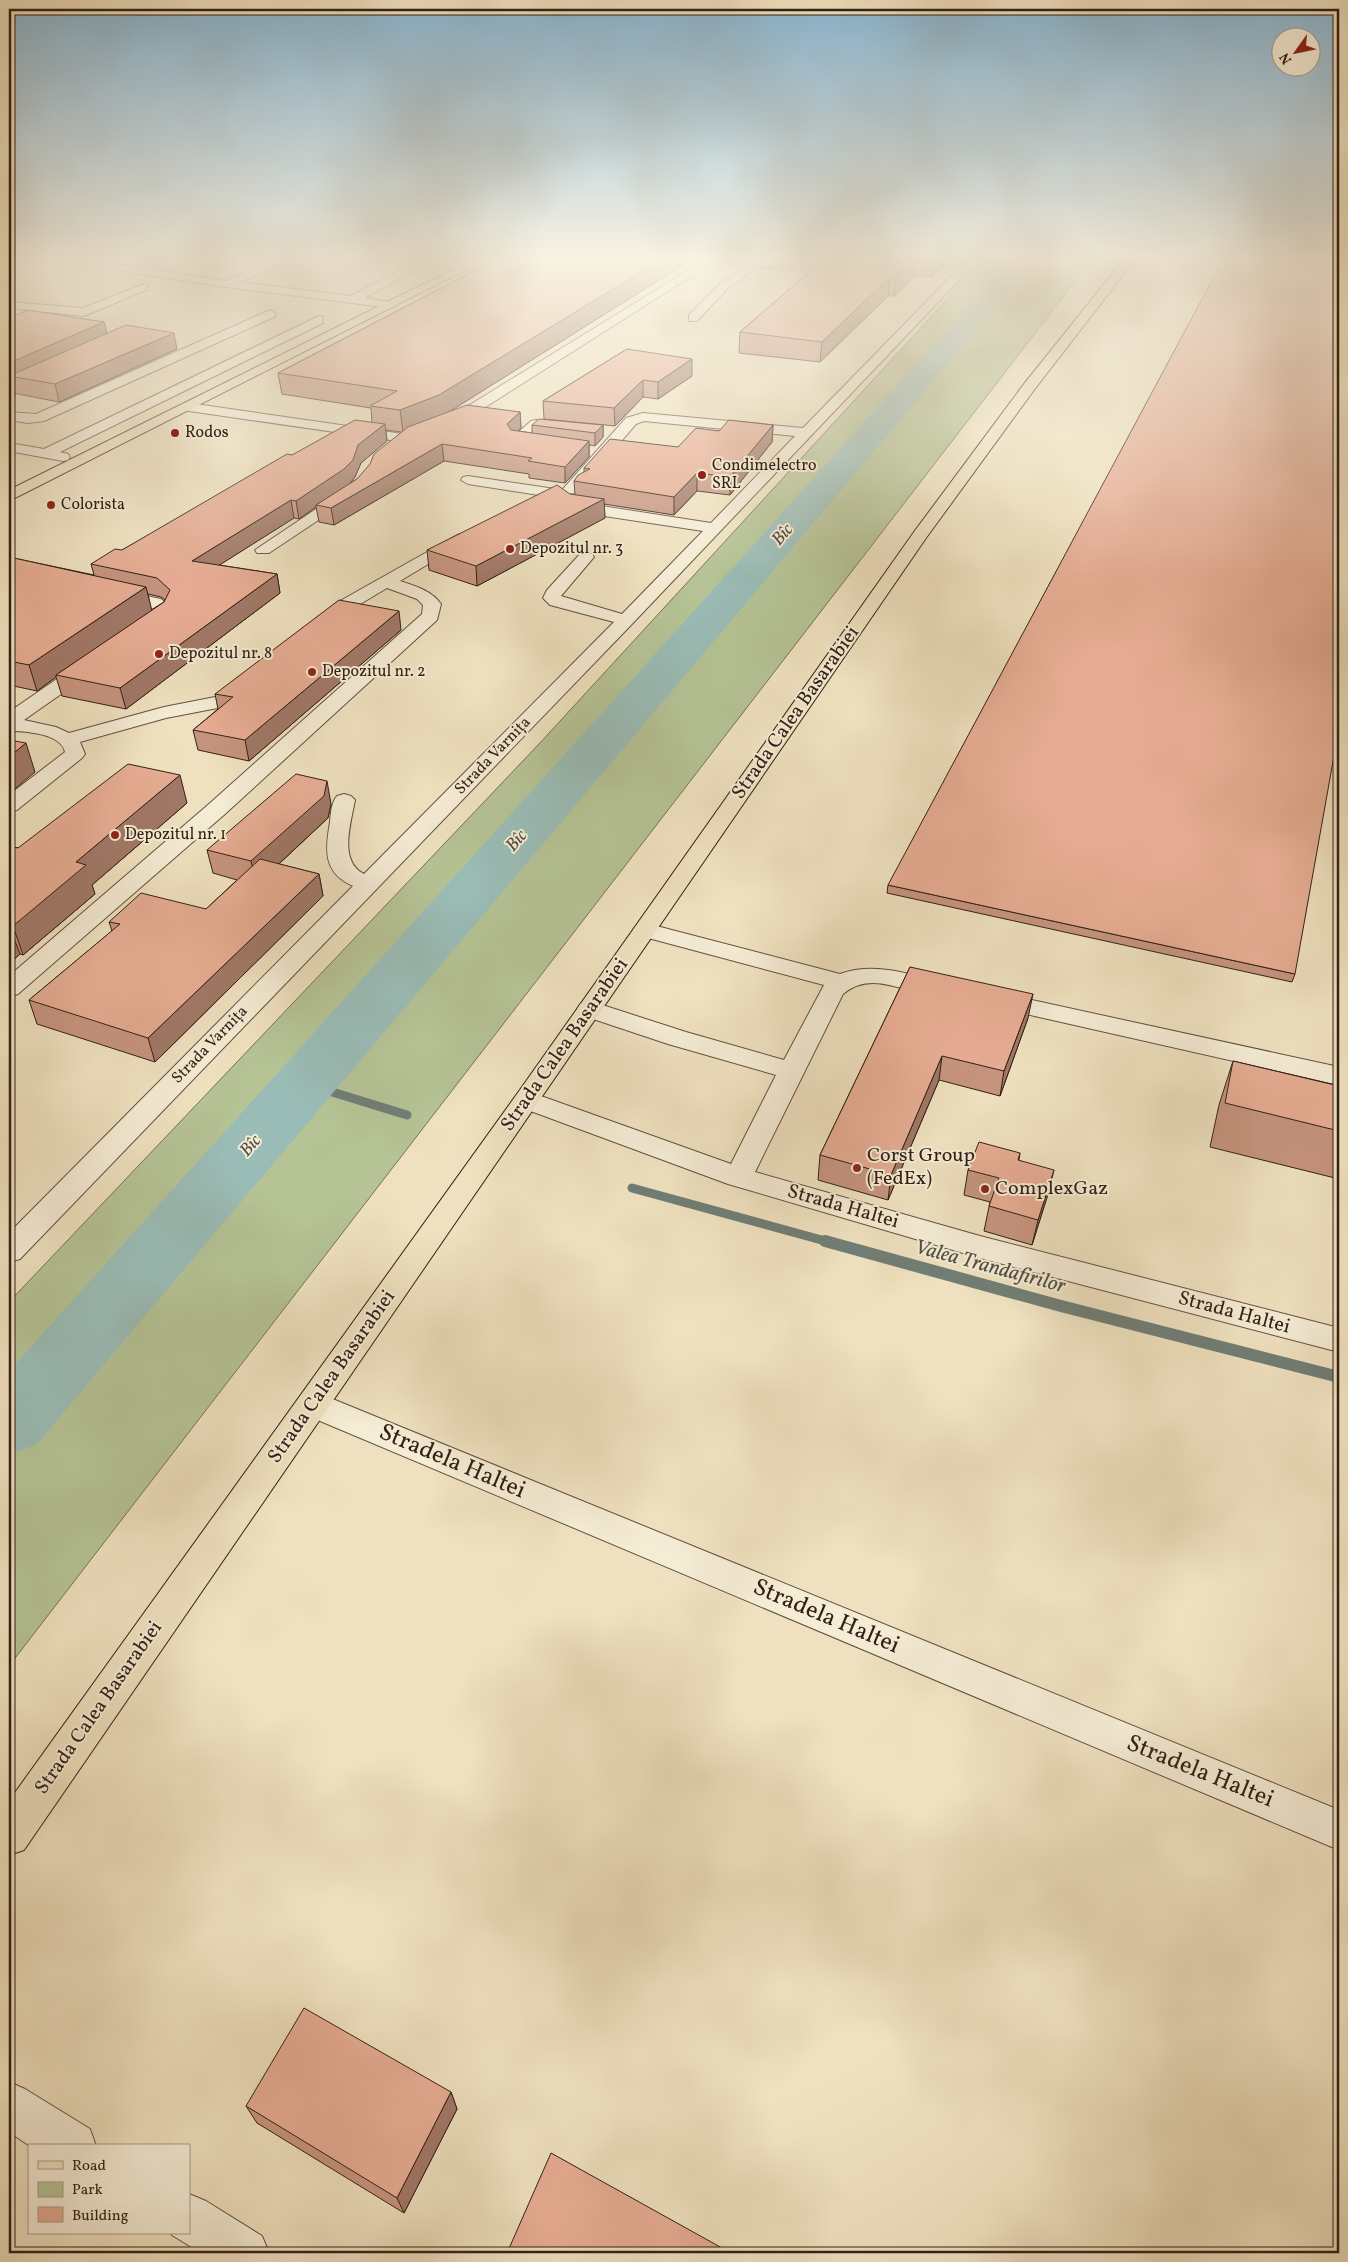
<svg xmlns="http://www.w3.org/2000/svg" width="1348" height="2262" viewBox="0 0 1348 2262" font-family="Vollkorn,serif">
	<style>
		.green { fill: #b5c395; stroke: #747255 }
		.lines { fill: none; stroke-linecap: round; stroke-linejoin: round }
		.stream-far1 { stroke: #707e76; stroke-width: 9 }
		.stream { stroke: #707e76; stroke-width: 12 }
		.river { fill: #9abcb6; fill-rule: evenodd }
		.minor-casing { stroke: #615040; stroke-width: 2 }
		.major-casing { stroke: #322015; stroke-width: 2 }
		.minor { fill: #f5ecd5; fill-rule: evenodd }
		.major { fill: #efe1bf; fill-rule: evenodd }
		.wall { fill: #c6947e; stroke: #322015; fill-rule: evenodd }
		.shaded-wall { fill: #a17867; stroke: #322015 }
		.building { fill: #e6ac93; stroke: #322015 }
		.poi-dot { fill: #8f2418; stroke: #f5ecd5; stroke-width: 2 }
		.labels { text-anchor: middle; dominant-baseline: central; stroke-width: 4; stroke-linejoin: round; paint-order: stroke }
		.far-poi-label { font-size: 16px; fill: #322015; stroke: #f5ecd5; text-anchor: start }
		.far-street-label { font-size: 16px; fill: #322015; stroke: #f5ecd5 }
		.far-water-label { font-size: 18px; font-style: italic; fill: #514f45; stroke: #f5ecd5 }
		.street-label { font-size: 20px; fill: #322015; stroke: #f5ecd5 }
		.poi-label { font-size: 20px; fill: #322015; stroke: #f5ecd5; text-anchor: start }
		.water-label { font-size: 21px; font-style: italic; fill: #514f45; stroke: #f5ecd5 }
		.near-street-label { font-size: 24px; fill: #322015; stroke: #f5ecd5 }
	</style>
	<rect width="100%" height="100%" fill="#efe1bf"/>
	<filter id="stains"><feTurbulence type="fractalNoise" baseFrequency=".004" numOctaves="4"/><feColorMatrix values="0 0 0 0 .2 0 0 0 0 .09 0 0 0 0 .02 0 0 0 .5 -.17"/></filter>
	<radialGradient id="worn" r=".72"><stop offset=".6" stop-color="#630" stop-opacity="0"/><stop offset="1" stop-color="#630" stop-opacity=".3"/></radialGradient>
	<!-- green -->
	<path class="green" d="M985 258H1093L9 1666V1302L539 744Z"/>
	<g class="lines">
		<!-- stream-far1 -->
		<path class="stream-far1" d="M303 1083 407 1115
			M632 1188 829 1242"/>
		<!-- stream -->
		<path class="stream" d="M825 1241 1061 1306 1339 1377"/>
		<!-- river -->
		<path class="river" d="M1012 258H1037L36 1445 9 1454V1371Z"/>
		<!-- minor casing -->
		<g class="minor-casing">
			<path id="minor" d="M112 258H127L116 264 226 281 278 258H292L241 282 351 296 412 265H420L421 267 365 298 395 303 397 305 391 308 226 287 102 268 97 265Z
				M394 258H426L468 263 473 266 468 269 399 261Z
				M708 258H720L465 420 409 441 404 442 189 411 182 407 189 403 403 434 455 414Z
				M759 258H771L728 288 697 321H689V315L720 284Z
				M969 258H980L632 624 20 1259 9 1262V1233L353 886C323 873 325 850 330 822 331 813 331 803 337 796L344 794 351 796 355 800C351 823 338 861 364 874L614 622 550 605 543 598 547 590 580 554H592L594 557 561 596 622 614 703 531 571 511 560 504 558 498 468 484 461 480 463 477 468 476 562 490 626 418 643 413 803 428ZM644 421 795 436 711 523 576 502 573 500 574 496 636 424Z
				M144 284 148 285V289L84 316 9 308V302L83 308Z
				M270 310 276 314 274 317 44 421 28 423 9 420V412L36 414Z
				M319 316 323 317V323L60 452 68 454 70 457 68 460 63 461 9 451V443L44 449Z
				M536 420 567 424 574 428 567 432 539 429 529 438 548 441 550 444 548 447 512 444 510 441 512 438 531 421Z
				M348 489 353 491 356 494 353 497 269 553H257L255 550 343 491Z
				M459 534 465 536 467 539 465 542 400 581C415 586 431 590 441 604L437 620 225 814 18 994 9 997V976L209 804 422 614 423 605 417 599 387 588 352 609 327 628H315L312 624 315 620 340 601Z
				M113 589 161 599 173 610C166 623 149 636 135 633L132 629 155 611 149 607 107 598 104 594 107 590Z
				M90 659 97 661 99 665 97 669 24 720 56 727 69 733 164 707 215 697 241 677H255L257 681 228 706 166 718 80 742 85 754 82 758 17 810 9 811V795L65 752C61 733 24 731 9 731V712L83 661Z
				M645 923 840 974C875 961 913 975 949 984L952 989 949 994C915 1003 877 965 843 994L755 1172 980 1236 1339 1328V1352L980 1258 728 1184 517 1106 514 1100 517 1094 527 1091 731 1164 776 1075 668 1044 581 1015 577 1009 581 1003 590 1001 686 1032 784 1060 824 985 637 935 633 930 637 925Z
				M995 992 1339 1067V1085L986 1005 983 1000 986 995Z
				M313 1391 1339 1810V1850L301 1413 297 1404 301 1395Z
				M9 2082 25 2089 90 2129 96 2146H30L9 2132Z
				M189 2194 206 2201 262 2236 269 2253H201L172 2235 171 2233H189Z"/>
		</g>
		<!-- major casing -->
		<g class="major-casing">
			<path id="major" d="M476 258H489L9 501V490Z
				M1125 258H1136L1034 390 926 538 24 1850 9 1855V1801L517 1094 914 532 1024 384Z"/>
		</g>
		<!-- minor -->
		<use href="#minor" class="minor"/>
		<!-- major -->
		<use href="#major" class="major"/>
	</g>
	<!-- wall -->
	<path class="wall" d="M499 258H705L700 261 691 260 450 411 520 412 521 428 518 431 532 433V425H603V437L595 446 589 445V457L565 483 529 478V474L444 461 334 525 319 522 316 507 299 519 294 518 219 565 277 574 280 593 126 709 62 696 56 677 37 691 9 685V557L94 575 91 564 122 550 292 455 372 423 371 408 282 394 278 373ZM386 430 401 432 357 479 350 483 355 477 361 463 387 441ZM148 594 161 597 165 600 164 602 151 610Z
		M716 258H756L744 266 716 262Z
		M761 258H952L932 277 916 275 894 296H888L820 362 739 353 740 332 808 273 761 268Z
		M9 318 104 322 107 334 177 349 59 402 13 393 9 382Z
		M627 349 692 376 658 399 643 397 615 426 544 419 543 401Z
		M773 425 772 442 730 495 697 491 674 515 604 504 605 518 477 586 429 570 427 550 570 494H575L574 481 584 472V468L678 447 719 431Z
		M401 630 249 761 198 750 193 730 218 709 215 694Z
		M187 803 92 885 95 894 23 955 20 954 9 964V846L18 848Z
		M331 804 328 818 279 864 319 874 323 896 155 1062 37 1024 29 1000 112 931 109 922 206 909 237 880 213 873 207 850Z
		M888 885 1295 974 1292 982 887 893Z
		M910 967 1028 1018 1000 1096 939 1080 888 1200 818 1180 820 1155Z
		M1233 1061 1339 1086V1179L1210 1147 1219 1105Z
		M1020 1153 1019 1160 1048 1194 1032 1245 984 1231 990 1202 964 1195 968 1170Z
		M451 2092 457 2109 404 2213 257 2123 246 2106Z"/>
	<!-- shaded-wall -->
	<path class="shaded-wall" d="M664 258H691V260L441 417 403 432 400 410Z
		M744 258H756L744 266Z
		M916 258H917L916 275 894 296 896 277Z
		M934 258H952L932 277Z
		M890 277 888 296 820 362 822 342Z
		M104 322 108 338 9 376V363Z
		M174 333 177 349 59 402 55 384Z
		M692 359V376L658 399V382Z
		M643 380V397L615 426 614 408Z
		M520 412 521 428 508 440 507 424Z
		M385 424 387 441 361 463 355 477 347 487 316 505V507L299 519 296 501 358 445Z
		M603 425V437L595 446V433Z
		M773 425 772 442 730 495V477Z
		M589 441V457L565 483V467Z
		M442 444 444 461 334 525 331 508Z
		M697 473V491L674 515V497Z
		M604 499 605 518 477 586 476 566Z
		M291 500 294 518 196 580 192 561Z
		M277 574 280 593 126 709 120 688Z
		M146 587 152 611 56 675V677L37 691 29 665Z
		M399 611 401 630 249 761 245 740Z
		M26 743 35 772 9 794V757Z
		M180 775 187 803 92 885 95 894 23 955 13 926 76 862Z
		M327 781 331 804 328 818 256 885 251 861Z
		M319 874 323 896 155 1062 148 1038Z
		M9 925 20 954 9 964Z
		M1033 994 1028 1018 1000 1096 1004 1071Z
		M942 1056 939 1080 888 1200 891 1175Z
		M1054 1170 1048 1194 1032 1245 1038 1220Z
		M451 2092 457 2109 404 2213 397 2198Z"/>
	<!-- building -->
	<path class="building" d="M499 258H664L439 395 400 410 370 406 397 391 278 373Z
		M826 258H916L896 277H890L822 342 740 332Z
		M1224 258H1339V728L1295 974 888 885Z
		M28 310 104 322 9 363V318Z
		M126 325 174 333 55 384 9 376Z
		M627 349 692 359 658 382 643 380 614 408 543 401Z
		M467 405 520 412 507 424 511 430 589 441 565 467 528 461 532 458 442 444 331 508 316 505 357 479 370 464 374 454 408 427Z
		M539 419 603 425 595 433 532 425Z
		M355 420 385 424 358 445 353 460 344 469 296 501 291 500 192 561 277 574 120 688 56 675 164 602 170 590 157 578 91 564 115 549 122 550 287 454 292 455Z
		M729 420 773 425 730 477 697 473 674 497 574 481 578 475 590 469 584 468 610 439 678 447 696 428 719 431Z
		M557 485 570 494 604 499 476 566 427 550Z
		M9 557 146 587 29 665 9 661Z
		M339 600 399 611 245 740 193 730 233 697 215 694Z
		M9 740 26 743 9 757Z
		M128 764 180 775 76 862 86 865 13 926 9 925V846L18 848Z
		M296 774 327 781 324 796 251 861 207 850Z
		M260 859 319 874 148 1038 29 1000 120 924 109 922 141 893 206 909Z
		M910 967 1033 994 1004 1071 942 1056 891 1175 820 1155Z
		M1233 1061 1339 1086V1131L1225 1103Z
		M979 1142 1020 1153 1018 1160 1054 1170 1038 1220 989 1206 999 1178 968 1170Z
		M304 2008 451 2092 397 2198 246 2106Z
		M551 2153 731 2253H507Z"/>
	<!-- sky -->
	<linearGradient id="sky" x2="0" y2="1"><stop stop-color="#89b7d4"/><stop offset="0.45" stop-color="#f8f2e2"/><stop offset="1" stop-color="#f8f2e2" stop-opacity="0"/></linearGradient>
	<rect width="1348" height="575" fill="url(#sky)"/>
	<!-- markers -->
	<g class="poi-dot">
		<circle cx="175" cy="433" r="5"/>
		<circle cx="702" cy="475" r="5"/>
		<circle cx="51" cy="505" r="5"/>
		<circle cx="510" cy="549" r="5"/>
		<circle cx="159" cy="654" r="5"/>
		<circle cx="312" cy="672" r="5"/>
		<circle cx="115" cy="835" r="5"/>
		<circle cx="857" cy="1168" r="5"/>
		<circle cx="985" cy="1189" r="5"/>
	</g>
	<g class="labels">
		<!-- far-poi labels -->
		<g class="far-poi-label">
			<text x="185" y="433">Rodos</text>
			<text x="712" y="466">Condimelectro<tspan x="712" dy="18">SRL</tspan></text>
			<text x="61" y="505">Colorista</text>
			<text x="520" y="549">Depozitul nr. 3</text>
			<text x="169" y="654">Depozitul nr. 8</text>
			<text x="322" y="672">Depozitul nr. 2</text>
			<text x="125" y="835">Depozitul nr. 1</text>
		</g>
		<!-- far-street labels -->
		<g class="far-street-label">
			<text transform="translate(493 756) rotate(-46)">Strada Varnița</text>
			<text transform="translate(210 1045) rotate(-46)">Strada Varnița</text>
		</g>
		<!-- far-water labels -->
		<g class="far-water-label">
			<text transform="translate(783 535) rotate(-49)">Bîc</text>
			<text transform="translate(517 841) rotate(-49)">Bîc</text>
			<text transform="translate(251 1146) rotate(-49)">Bîc</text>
		</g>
		<!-- street labels -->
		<g class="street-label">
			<text transform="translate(796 713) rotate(-55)">Strada Calea Basarabiei</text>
			<text transform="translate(565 1045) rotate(-55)">Strada Calea Basarabiei</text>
			<text transform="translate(843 1207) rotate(16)">Strada Haltei</text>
			<text transform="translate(1234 1313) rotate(15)">Strada Haltei</text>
			<text transform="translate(332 1377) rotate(-55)">Strada Calea Basarabiei</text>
			<text transform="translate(99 1708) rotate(-55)">Strada Calea Basarabiei</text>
		</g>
		<!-- poi labels -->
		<g class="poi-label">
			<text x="867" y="1156">Corst Group<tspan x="867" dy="23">(FedEx)</tspan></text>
			<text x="995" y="1189">ComplexGaz</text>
		</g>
		<!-- water labels -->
		<g class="water-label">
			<text transform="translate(990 1267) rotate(15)">Valea Trandafirilor</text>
		</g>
		<!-- near-street labels -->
		<g class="near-street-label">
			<text transform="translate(452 1462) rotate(23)">Stradela Haltei</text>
			<text transform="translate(826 1617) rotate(23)">Stradela Haltei</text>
			<text transform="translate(1200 1772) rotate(22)">Stradela Haltei</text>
		</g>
	</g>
	<!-- margin -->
	<rect width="1348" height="2262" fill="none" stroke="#efe1bf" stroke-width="30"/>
	<rect x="10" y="10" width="1328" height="2242" fill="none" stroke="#322015" stroke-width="2.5"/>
	<rect x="15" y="15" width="1318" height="2232" fill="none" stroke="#322015"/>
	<!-- legend -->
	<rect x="28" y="2144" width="162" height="90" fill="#f5ecd5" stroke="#a79a88"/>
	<rect x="38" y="2161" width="25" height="8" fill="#efe1bf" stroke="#a79a88"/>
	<text x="72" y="2170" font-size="15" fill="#322015">Road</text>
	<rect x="38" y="2182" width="25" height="15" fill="#b5c395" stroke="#a79a88"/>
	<text x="72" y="2194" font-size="15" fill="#322015">Park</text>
	<rect x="38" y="2207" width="25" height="15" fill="#e6ac93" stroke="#a79a88"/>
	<text x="72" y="2220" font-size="15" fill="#322015">Building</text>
	<!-- north arrow -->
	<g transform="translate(1296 52) rotate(237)"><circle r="24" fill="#f5ecd5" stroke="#a79a88"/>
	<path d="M0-4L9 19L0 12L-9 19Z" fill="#8f2418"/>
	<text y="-8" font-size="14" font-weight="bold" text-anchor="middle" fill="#322015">N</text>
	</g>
	<rect width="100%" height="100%" filter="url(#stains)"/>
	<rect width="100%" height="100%" fill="url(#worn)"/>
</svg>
